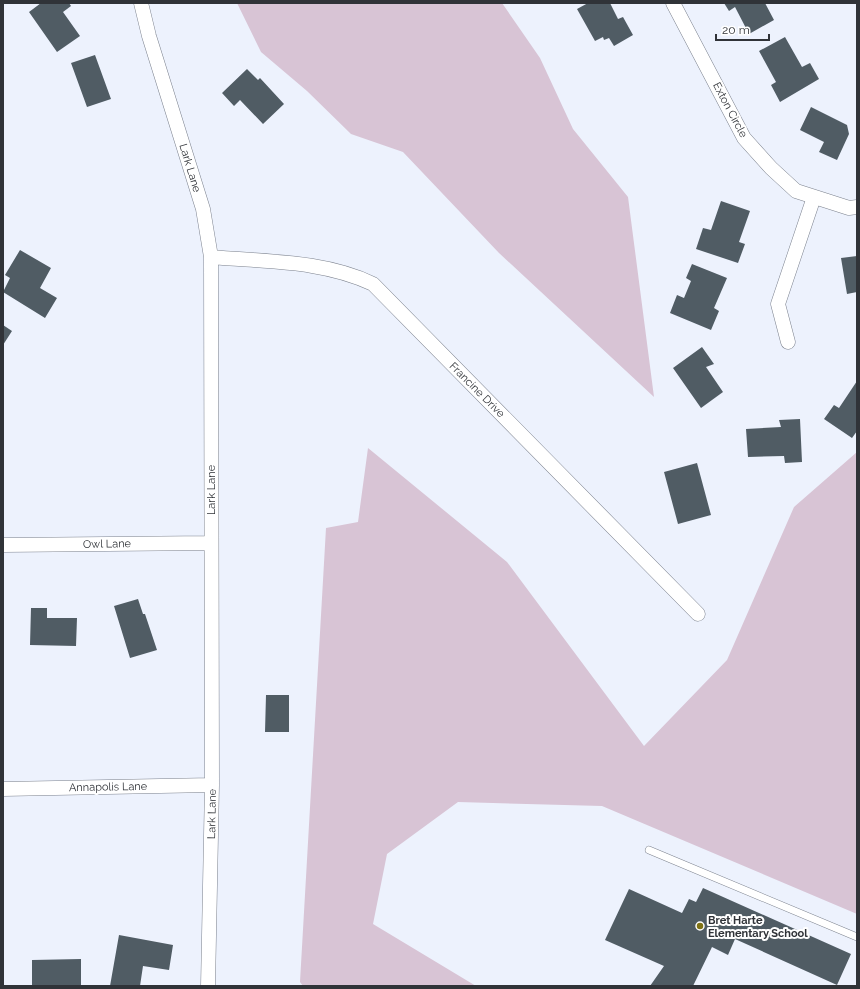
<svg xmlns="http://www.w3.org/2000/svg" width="860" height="989" viewBox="0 0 860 989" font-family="Raleway,sans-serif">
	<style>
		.green { fill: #d8c4d5 }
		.building { fill: #505c64 }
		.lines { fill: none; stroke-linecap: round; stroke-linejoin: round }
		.service-casing { stroke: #7c828e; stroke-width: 8 }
		.minor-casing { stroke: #7c828e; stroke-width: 15 }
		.service { stroke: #fff; stroke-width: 7 }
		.minor { stroke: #fff; stroke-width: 14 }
		.poi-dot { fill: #807315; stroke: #fff; stroke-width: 1.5 }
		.labels { text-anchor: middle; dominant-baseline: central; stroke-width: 4; stroke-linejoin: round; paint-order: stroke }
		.street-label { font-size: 11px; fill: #303338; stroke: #fff }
		.poi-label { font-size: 11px; font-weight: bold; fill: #303338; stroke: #fff; text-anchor: start }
	</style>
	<rect width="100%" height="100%" fill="#edf2fd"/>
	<!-- green -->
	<path class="green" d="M237 3H502L540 58 573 129 628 197 654 397 499 253 403 152 351 134 307 91 261 52Z
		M368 448 507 562 644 746 727 660 794 507 857 452V914L602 806 458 802 387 854 373 924 476 986H303L300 982 326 528 358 522Z"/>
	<!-- building -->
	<path class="building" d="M41 3H69L71 6 63 12 80 36 57 52 29 12Z
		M588 3H610L618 19 623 17 633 35 614 46 609 38 604 40 603 37 595 41 577 9Z
		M724 3H765L774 20 749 34 735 7 729 11Z
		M785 37 802 67 810 63 819 79 780 102 771 85 776 82 759 51Z
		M95 55 111 99 87 107 71 63Z
		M247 69 258 80 260 78 284 104 263 124 240 100 234 106 222 93Z
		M811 107 847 125 849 134 837 160 819 152 824 142 800 130Z
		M721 201 750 211 739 242 745 244 738 263 696 249 703 228 711 230Z
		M20 250 51 268 40 288 57 298 45 318 3 292 10 278 5 275Z
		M857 256V292L847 294 841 258Z
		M692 264 727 278 714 308 719 311 711 330 670 313 677 295 684 298 691 281 686 278Z
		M3 325 12 331 3 345Z
		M702 347 714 364 706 367 723 392 701 408 673 368Z
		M857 381V431L852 438 824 419 834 405 839 408Z
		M800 419 802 462 785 463 784 456 748 457 746 429 781 427 779 420Z
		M697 463 711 515 678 524 664 472Z
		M138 599 143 614H145L157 650 130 658 114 606Z
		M31 608H47V618H77L76 646 30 645Z
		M266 695H289V732H265Z
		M703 888 851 954 837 985 735 939 728 955 712 947 693 986H650L664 966 605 940 629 889 682 913 689 899 696 902Z
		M119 935 173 945 169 970 143 966 140 986H110Z
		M81 959V986H32V960Z"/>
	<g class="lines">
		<!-- service casing -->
		<g class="service-casing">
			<path id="service" d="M649 850 857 937"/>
		</g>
		<!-- minor casing -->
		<g class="minor-casing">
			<path id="minor" d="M141 3 149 36 203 209 211 257 212 785 208 986
				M673 3 744 138 771 168 796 191 849 208 857 207
				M211 257C265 262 323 260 373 284L698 614
				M788 342 778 304 814 197
				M3 545 211 543
				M3 789 212 785"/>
		</g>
		<!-- service -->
		<use href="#service" class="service"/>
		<!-- minor -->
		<use href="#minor" class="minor"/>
	</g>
	<!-- markers -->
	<circle class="poi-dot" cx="700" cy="926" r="4"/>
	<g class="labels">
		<!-- street labels -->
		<g class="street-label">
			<text transform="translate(730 110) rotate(62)">Exton Circle</text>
			<text transform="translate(190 168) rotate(73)">Lark Lane</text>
			<text transform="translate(477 390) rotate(45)">Francine Drive</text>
			<text transform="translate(211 490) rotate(-90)">Lark Lane</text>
			<text transform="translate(107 544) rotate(-1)">Owl Lane</text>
			<text transform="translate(108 787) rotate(-1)">Annapolis Lane</text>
			<text transform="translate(212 814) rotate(-89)">Lark Lane</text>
		</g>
		<!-- poi labels -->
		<g class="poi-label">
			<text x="708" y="920">Bret Harte<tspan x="708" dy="13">Elementary School</tspan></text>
		</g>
	</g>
	<!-- border -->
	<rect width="860" height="989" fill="none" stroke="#303338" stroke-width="8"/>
	<!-- scale -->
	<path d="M716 34v6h53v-6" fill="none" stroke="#303338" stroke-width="2"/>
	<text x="722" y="34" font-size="12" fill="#303338" stroke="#ffffff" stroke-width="3" paint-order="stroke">20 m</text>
</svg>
